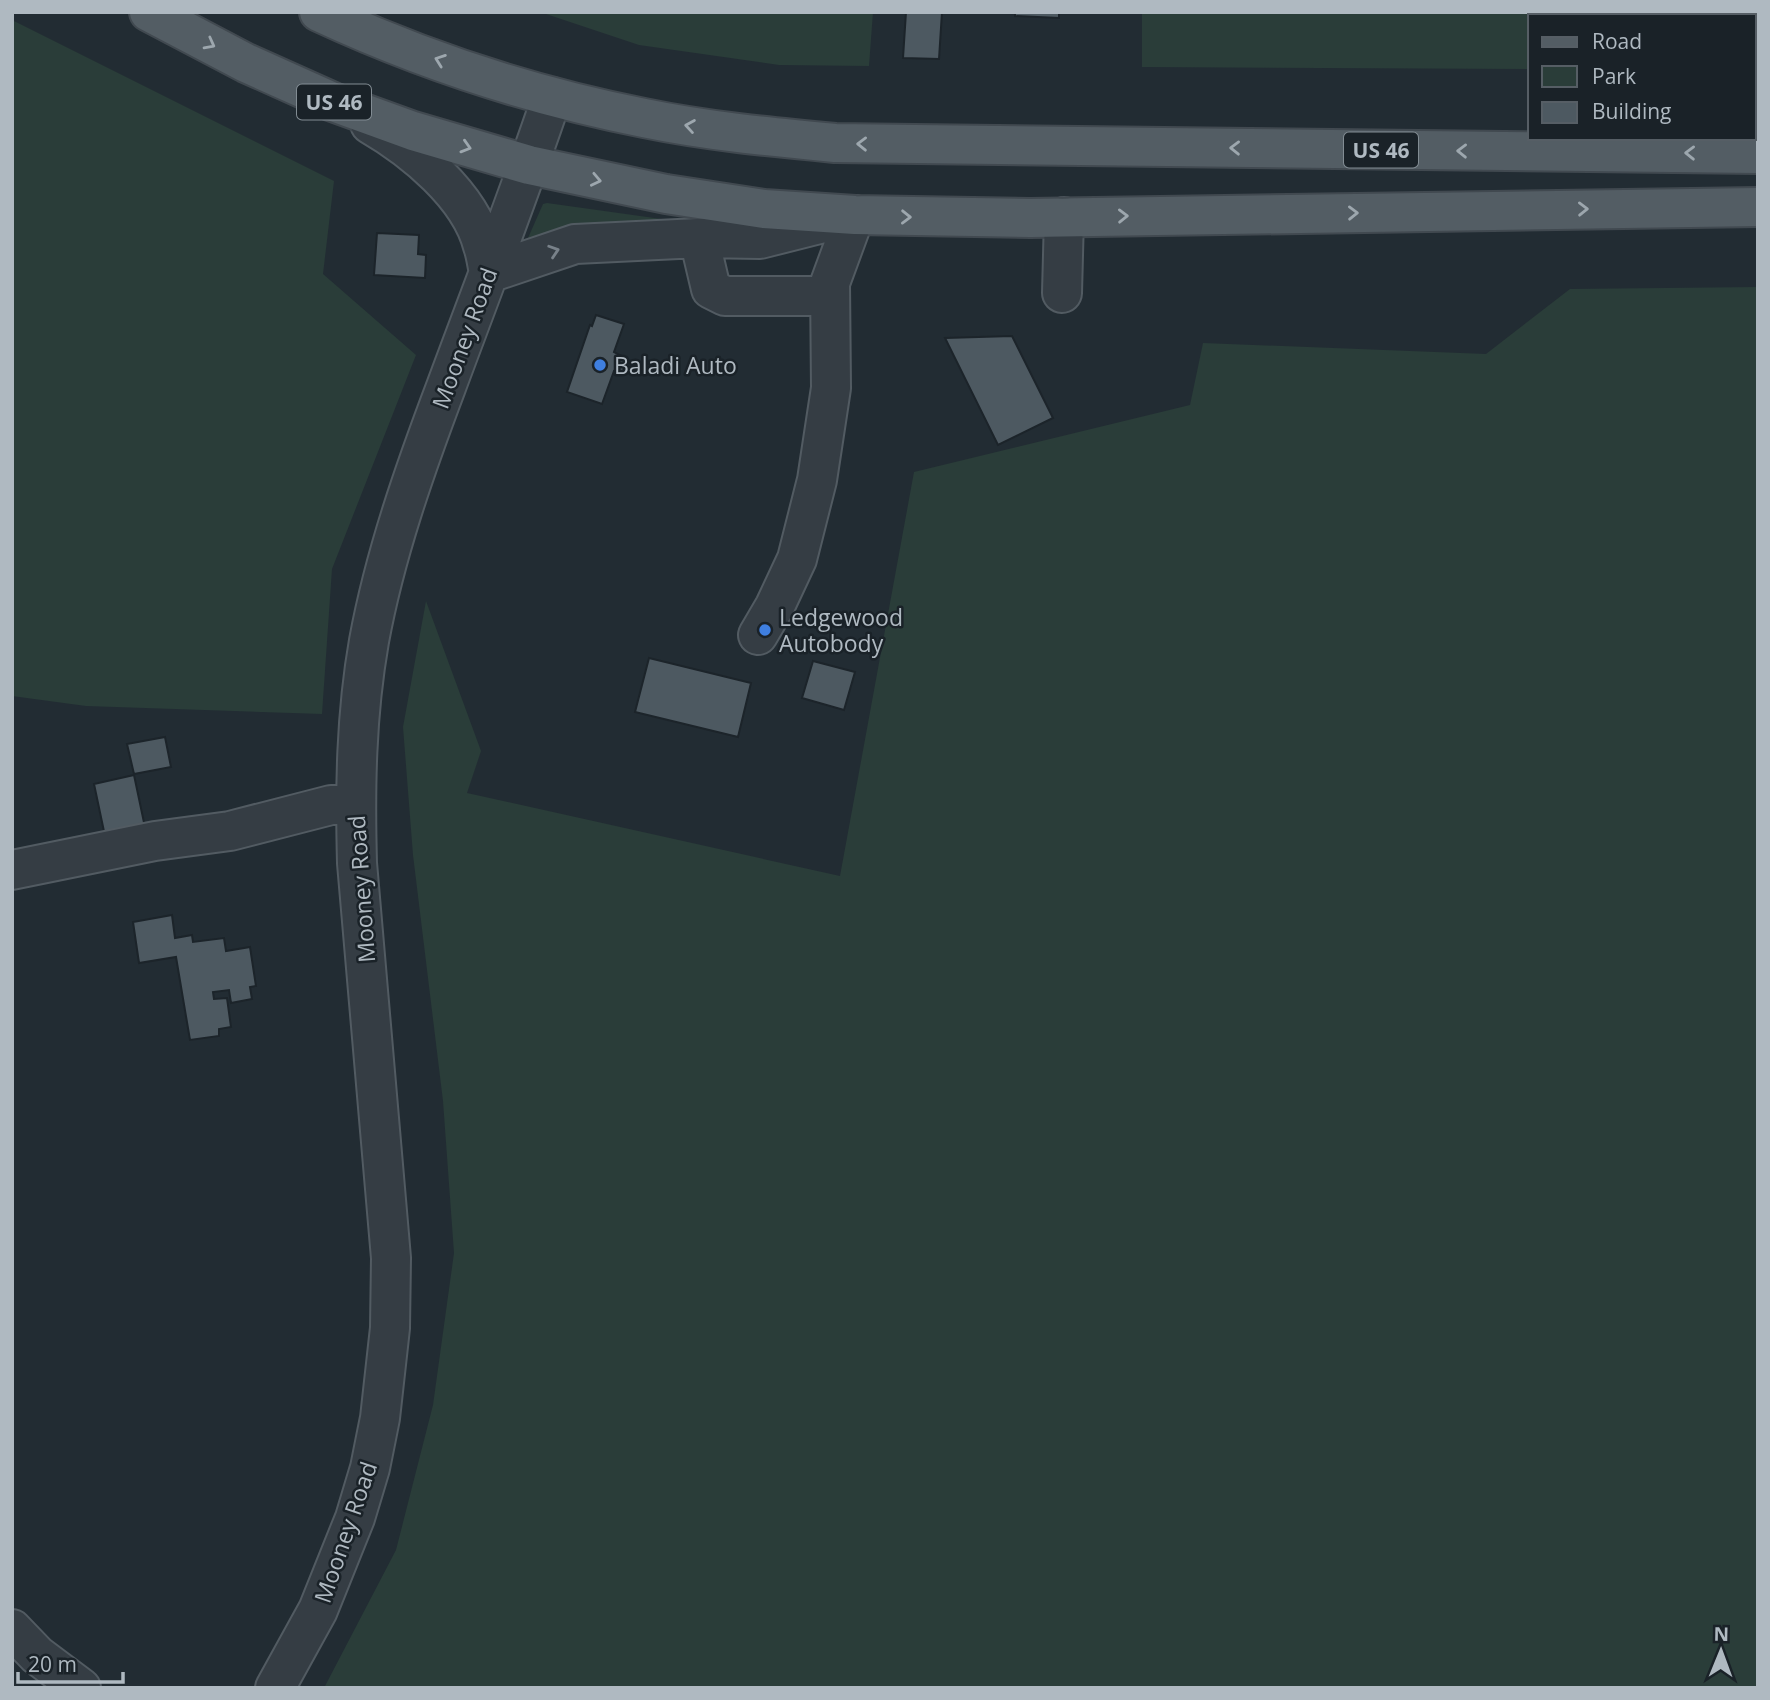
<svg xmlns="http://www.w3.org/2000/svg" width="1770" height="1700" viewBox="0 0 1770 1700" font-family="'Open Sans',sans-serif">
	<style>
		.green { fill: #2a3d39 }
		.building { fill: #4d5961; stroke: #1c242a; stroke-width: 2 }
		.lines { fill: none; stroke-linecap: round; stroke-linejoin: round }
		.minor-casing { stroke: #525b62; stroke-width: 42 }
		.major-casing { stroke: #414950; stroke-width: 42 }
		.minor { stroke: #353d44; stroke-width: 38 }
		.major { stroke: #535d64; stroke-width: 38 }
		.oneway { stroke: #9da7ae }
		.oneway2 { stroke: #788189 }
		.shop-dot { fill: #3f7fe0; stroke: #1a2228; stroke-width: 2.5 }
		.labels { text-anchor: middle; dominant-baseline: central; stroke-width: 5; stroke-linejoin: round; paint-order: stroke }
		.shield { fill: #1a2228; stroke: #828c93; stroke-width: 2 }
		.shield-label { font-size: 21px; font-weight: bold; fill: #afb9c1 }
		.street-label { font-size: 23px; fill: #afb9c1; stroke: #1a2228 }
		.poi-label { font-size: 23px; fill: #afb9c1; stroke: #1a2228; text-anchor: start }
	</style>
	<rect width="100%" height="100%" fill="#222c33"/>
	<!-- green -->
	<path class="green" d="M540 12H873L869 66 779 65 639 45Z
		M1142 12H1758V71H1754V16H1530V69L1142 67Z
		M12 20 334 181 323 274 416 355 332 569 322 714 86 706 12 696Z
		M547 203 683 222 549 233 528 238 543 204Z
		M1758 287V1688H324L396 1550 433 1405 454 1253 443 1101 413 855 403 727 426 601 481 751 467 793 840 876 914 472 1190 405 1203 343 1486 354 1570 289Z"/>
	<!-- building -->
	<path class="building" d="M906 12H942L939 59 903 58Z
		M1015 12H1059V18L1015 16Z
		M377 233 419 235 418 254 426 255 425 278 374 275Z
		M596 315 624 324 614 352 627 359 622 374 614 371 602 404 567 392 590 325 592 326Z
		M1012 336 1053 418 998 445 945 338Z
		M649 658 751 683 738 737 635 712Z
		M813 661 855 672 844 710 802 698Z
		M165 737 171 767 134 774 127 744Z
		M134 775 146 832 106 841 94 784Z
		M172 915 175 938 192 935 193 942 224 938 226 951 250 947 256 986 250 987 252 999 231 1003 229 990 213 992 214 999 227 998 231 1027 219 1029V1036L190 1040 176 957 139 963 133 922Z"/>
	<g class="lines">
		<!-- minor casing -->
		<g class="minor-casing">
			<path id="minor" d="M370 124C413 149 470 195 483 246 486 254 487 264 489 273
				M699 238 711 289 725 296H830
				M489 273 575 244 699 238 760 239 847 217
				M1062 293 1064 217
				M758 635 775 606 797 559 817 480 831 388 830 283 855 215
				M12 870 155 841 230 831 331 805H355
				M12 1629 37 1655 81 1688
				M275 1688 318 1610 355 1518 370 1468 380 1418 390 1328 391 1258 357 863C355 788 356 715 369 641 385 554 415 469 446 387 482 290 519 195 552 97"/>
		</g>
		<!-- major casing -->
		<g class="major-casing">
			<path id="major" d="M149 12 246 63 333 102 413 131 529 165 666 194 764 209 855 215 1030 218 1758 207
				M319 12C422 60 533 96 644 118 707 131 771 137 835 143L1758 154"/>
		</g>
		<!-- minor -->
		<use href="#minor" class="minor"/>
		<!-- major -->
		<use href="#major" class="major"/>
	</g>
	<!-- one-way arrows -->
	<defs><path id="oneway-chevron" d="M-2-3.5L2.5 0L-2 3.5" fill="none" stroke-width="1.6" stroke-linecap="round" stroke-linejoin="round" transform="scale(1.75)"/></defs>
	<g class="oneway">
		<use href="#oneway-chevron" transform="translate(210 44) rotate(28)"/>
		<use href="#oneway-chevron" transform="translate(440 60) rotate(-160)"/>
		<use href="#oneway-chevron" transform="translate(690 126) rotate(-171)"/>
		<use href="#oneway-chevron" transform="translate(862 144) rotate(-179)"/>
		<use href="#oneway-chevron" transform="translate(466 147) rotate(17)"/>
		<use href="#oneway-chevron" transform="translate(1235 148) rotate(-179)"/>
		<use href="#oneway-chevron" transform="translate(1462 151) rotate(-179)"/>
		<use href="#oneway-chevron" transform="translate(1690 153) rotate(-179)"/>
		<use href="#oneway-chevron" transform="translate(596 180) rotate(12)"/>
		<use href="#oneway-chevron" transform="translate(1583 209) rotate(-1)"/>
		<use href="#oneway-chevron" transform="translate(1353 213) rotate(-1)"/>
		<use href="#oneway-chevron" transform="translate(1123 216) rotate(-1)"/>
		<use href="#oneway-chevron" transform="translate(906 217) rotate(1)"/>
	</g>
	<use class="oneway2" href="#oneway-chevron" transform="translate(554 251) rotate(-18)"/>
	<!-- markers -->
	<g class="shop-dot">
		<circle cx="600" cy="365" r="7"/>
		<circle cx="765" cy="630" r="7"/>
	</g>
	<g class="labels">
		<!-- shield labels -->
		<g class="shield">
			<rect x="297" y="84.5" width="74" height="35" rx="5"/>
			<rect x="1344" y="132.5" width="74" height="35" rx="5"/>
		</g>
		<g class="shield-label">
			<text x="334" y="102">US 46</text>
			<text x="1381" y="150">US 46</text>
		</g>
		<!-- street labels -->
		<g class="street-label">
			<text transform="translate(464 338) rotate(-70)">Mooney Road</text>
			<text transform="translate(361 889) rotate(-94)">Mooney Road</text>
			<text transform="translate(345 1532) rotate(-71)">Mooney Road</text>
		</g>
		<!-- poi labels -->
		<g class="poi-label">
			<text x="614" y="365">Baladi Auto</text>
			<text x="779" y="617">Ledgewood<tspan x="779" dy="26">Autobody</tspan></text>
		</g>
	</g>
	<!-- border -->
	<rect width="1770" height="1700" fill="none" stroke="#afb9c1" stroke-width="28"/>
	<!-- legend -->
	<rect x="1528" y="14" width="228" height="126" fill="#1a2228" stroke="#565e65" stroke-width="2"/>
	<rect x="1542" y="37" width="35" height="10" fill="#535d64" stroke="#565e65" stroke-width="2"/>
	<text x="1592" y="49" font-size="21" fill="#afb9c1">Road</text>
	<rect x="1542" y="66" width="35" height="21" fill="#2a3d39" stroke="#565e65" stroke-width="2"/>
	<text x="1592" y="84" font-size="21" fill="#afb9c1">Park</text>
	<rect x="1542" y="102" width="35" height="21" fill="#4d5961" stroke="#565e65" stroke-width="2"/>
	<text x="1592" y="119" font-size="21" fill="#afb9c1">Building</text>
	<!-- north arrow -->
	<g transform="translate(1721 1651) rotate(1)" stroke="#1a2228" stroke-width="5" paint-order="stroke">
	<path d="M0-5L12 26L0 18L-12 26Z" fill="#afb9c1"/>
	<text y="-10" font-size="19" font-weight="bold" text-anchor="middle" fill="#afb9c1">N</text>
	</g>
	<!-- scale -->
	<path d="M18 1672v10h105v-10" fill="none" stroke="#afb9c1" stroke-width="3.5"/>
	<text x="28" y="1672" font-size="21" fill="#afb9c1" stroke="#1a2228" stroke-width="5" paint-order="stroke">20 m</text>
</svg>
